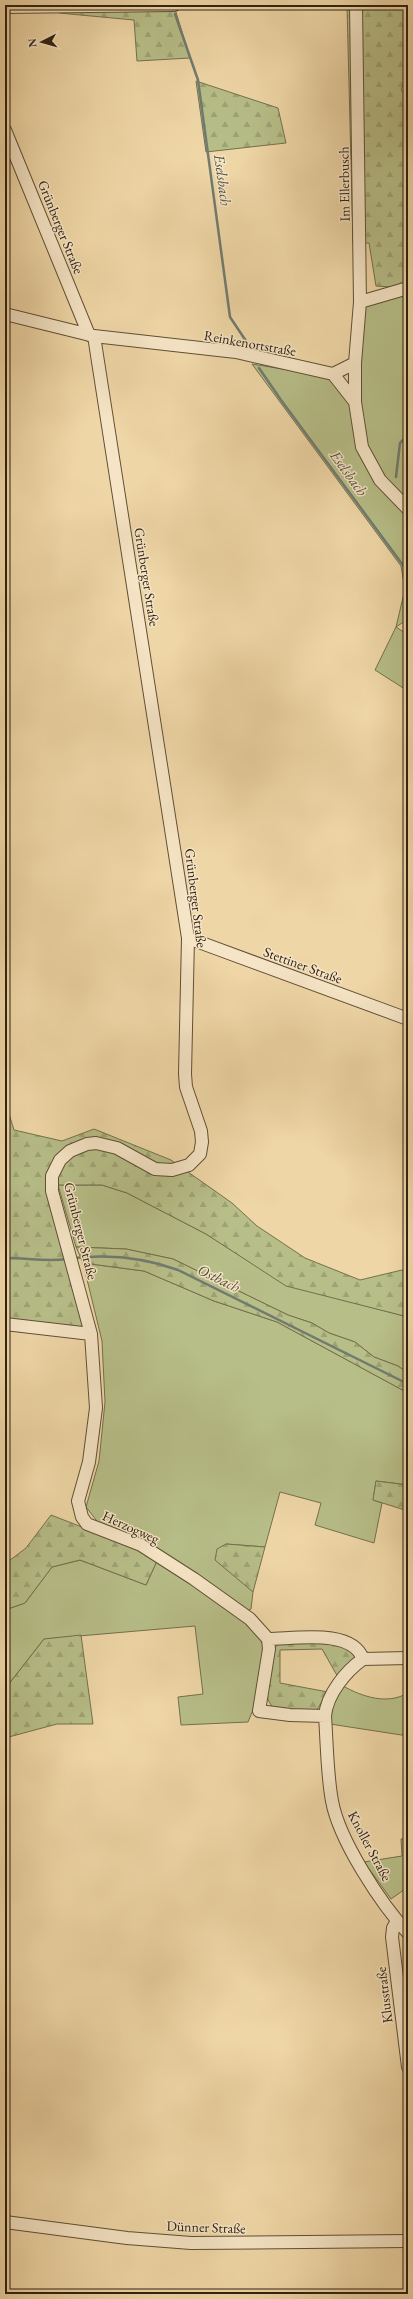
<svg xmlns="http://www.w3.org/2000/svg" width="413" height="2299" viewBox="0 0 413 2299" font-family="'EB Garamond',serif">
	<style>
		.grass { fill: #b7be88; stroke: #74704d }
		.forest { fill: url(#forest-firs); stroke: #74704d }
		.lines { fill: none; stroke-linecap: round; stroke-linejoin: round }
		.stream { stroke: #717b71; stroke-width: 2.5 }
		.minor-casing { stroke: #604f37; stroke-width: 14 }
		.minor { stroke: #f5e4c5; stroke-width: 12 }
		.labels { text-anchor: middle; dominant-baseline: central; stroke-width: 3; stroke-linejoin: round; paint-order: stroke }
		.street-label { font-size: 14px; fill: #302212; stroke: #f5e4c5 }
		.water-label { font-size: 15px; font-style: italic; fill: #504f41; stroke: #f5e4c5 }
	</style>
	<defs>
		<pattern id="forest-firs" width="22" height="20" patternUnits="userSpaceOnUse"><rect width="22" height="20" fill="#b7be88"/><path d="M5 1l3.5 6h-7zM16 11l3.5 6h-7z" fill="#9ea374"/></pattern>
	</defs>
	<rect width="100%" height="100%" fill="#efd6a6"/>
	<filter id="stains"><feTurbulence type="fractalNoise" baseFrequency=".005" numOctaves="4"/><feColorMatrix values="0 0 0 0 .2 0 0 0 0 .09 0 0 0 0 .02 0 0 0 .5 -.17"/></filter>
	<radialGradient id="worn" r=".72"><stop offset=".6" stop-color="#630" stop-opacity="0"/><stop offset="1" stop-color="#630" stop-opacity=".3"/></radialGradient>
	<!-- grass -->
	<path class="grass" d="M408 292V505C400 496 390 488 383 478 349 433 360 358 363 305Z
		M252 364 331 377 351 404 376 482 408 517V619L396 627 408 635V691L375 670 396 627 405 589 401 566Z
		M58 1185H102L127 1193 206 1234 286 1285 408 1317V1373L398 1366 374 1357 355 1342 329 1333 312 1323 288 1315 173 1259 126 1249 76 1247Z
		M83 1263 144 1271 214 1301 277 1322 408 1393V1485L376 1481 373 1500 382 1503 374 1543 315 1525 321 1503 280 1492 265 1547 226 1544 237 1577 253 1592 251 1609 245 1612 100 1525 86 1507 99 1461 105 1402 102 1341Z
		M80 1560 146 1585 157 1561 257 1629 265 1650 253 1710 248 1722 181 1725 178 1697 203 1694 195 1626 44 1639 5 1689V1610L25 1603 52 1567Z
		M343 1686C363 1697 387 1705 408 1693V1736L330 1724 331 1703Z
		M408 1838V1887L391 1899 364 1862 402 1856 401 1839Z"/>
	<!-- forest -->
	<path class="forest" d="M168 5H204L175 9 190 58 137 61 134 20 59 13V9Z
		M347 5H408V71L401 90 408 98V288L376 286 369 243H353Z
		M196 81 278 108 286 143 206 152Z
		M5 1101 14 1130 62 1141 94 1129 171 1160 232 1203 257 1226 305 1258 360 1280 402 1270 408 1273V1317L286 1286 206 1234 127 1193 102 1185H47L49 1204 64 1248 85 1326 79 1338 5 1328Z
		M76 1247 126 1249 173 1259 288 1315 312 1323 329 1333 355 1342 374 1357 398 1366 408 1373V1393L277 1322 214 1301 144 1271 83 1263Z
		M376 1481 408 1485V1511L373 1500Z
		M51 1515 141 1550 157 1561 146 1585 80 1560 52 1567 25 1603 5 1610V1564L26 1548Z
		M226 1544 265 1547 253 1592 215 1560 217 1549Z
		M81 1635 93 1724H57L5 1738V1689L44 1639Z
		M324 1640 352 1651 355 1658 339 1679 322 1649 280 1650V1683L328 1692 316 1711 273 1708 268 1700 267 1691 273 1649 281 1642Z"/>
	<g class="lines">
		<!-- stream -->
		<path class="stream" d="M175 14 198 80 230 317 250 347
			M259 368 281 400 408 572
			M396 477 400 443 408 435
			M408 576 405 594 408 605
			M5 1258C27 1258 46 1262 67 1259
			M74 1258C110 1254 145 1258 178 1270L408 1384"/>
		<!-- minor casing -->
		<g class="minor-casing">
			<path id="minor" d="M5 7 174 5
				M5 130 89 335
				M360 302 408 288
				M5 314 94 336 236 352 333 374 355 402 362 447 380 480 408 509
				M333 374 355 363
				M355 402V363L360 302 356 5
				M188 938 408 1019
				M5 1324 91 1334 96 1408 89 1462 78 1501 82 1517 87 1524 141 1545 194 1579 250 1619 268 1639C294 1639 352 1628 363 1659
				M91 1334 52 1191V1176L60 1160 70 1151 87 1144 96 1143 117 1148 155 1169 172 1170 189 1165 200 1154 202 1142 201 1131 186 1087 185 1074 188 938 94 336
				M268 1639 269 1649 259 1711 290 1715 325 1716
				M363 1659C346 1671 327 1694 325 1716 327 1744 327 1774 332 1801 339 1840 381 1904 408 1933
				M363 1659 408 1658
				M397 1921 393 1928 392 1937 408 2067
				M5 2222 127 2238 191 2243 408 2241"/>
		</g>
		<!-- minor -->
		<use href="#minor" class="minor"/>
	</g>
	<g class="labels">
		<!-- street labels -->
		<g class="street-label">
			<text transform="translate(344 184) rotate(-91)">Im Ellerbusch</text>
			<text transform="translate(61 227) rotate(68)">Grünberger Straße</text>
			<text transform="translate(250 343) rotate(10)">Reinkenortstraße</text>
			<text transform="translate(147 577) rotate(81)">Grünberger Straße</text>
			<text transform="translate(196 898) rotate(83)">Grünberger Straße</text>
			<text transform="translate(303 965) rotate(20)">Stettiner Straße</text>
			<text transform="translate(81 1231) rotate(76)">Grünberger Straße</text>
			<text transform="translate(131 1527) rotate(24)">Herzogweg</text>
			<text transform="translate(370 1846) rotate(62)">Knoller Straße</text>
			<text transform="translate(384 1995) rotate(-97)">Klusstraße</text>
			<text transform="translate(206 2227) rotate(2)">Dünner Straße</text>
		</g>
		<!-- water labels -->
		<g class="water-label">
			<text transform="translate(223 180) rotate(82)">Eselsbach</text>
			<text transform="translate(349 473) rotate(54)">Eselsbach</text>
			<text transform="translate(219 1278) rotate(26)">Ostbach</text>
		</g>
	</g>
	<!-- margin -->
	<rect width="413" height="2299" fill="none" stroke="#efd6a6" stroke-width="20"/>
	<rect x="6" y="6" width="401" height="2287" fill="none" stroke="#302212" stroke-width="2"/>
	<rect x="10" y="10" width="393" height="2279" fill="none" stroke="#302212"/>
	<!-- north arrow -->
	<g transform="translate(42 42) rotate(264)" stroke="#f5e4c5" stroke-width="3" paint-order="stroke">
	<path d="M0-3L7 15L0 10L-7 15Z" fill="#302212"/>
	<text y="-6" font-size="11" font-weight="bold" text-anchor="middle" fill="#302212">N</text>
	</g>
	<rect width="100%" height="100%" filter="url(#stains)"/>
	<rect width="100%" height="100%" fill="url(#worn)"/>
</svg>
